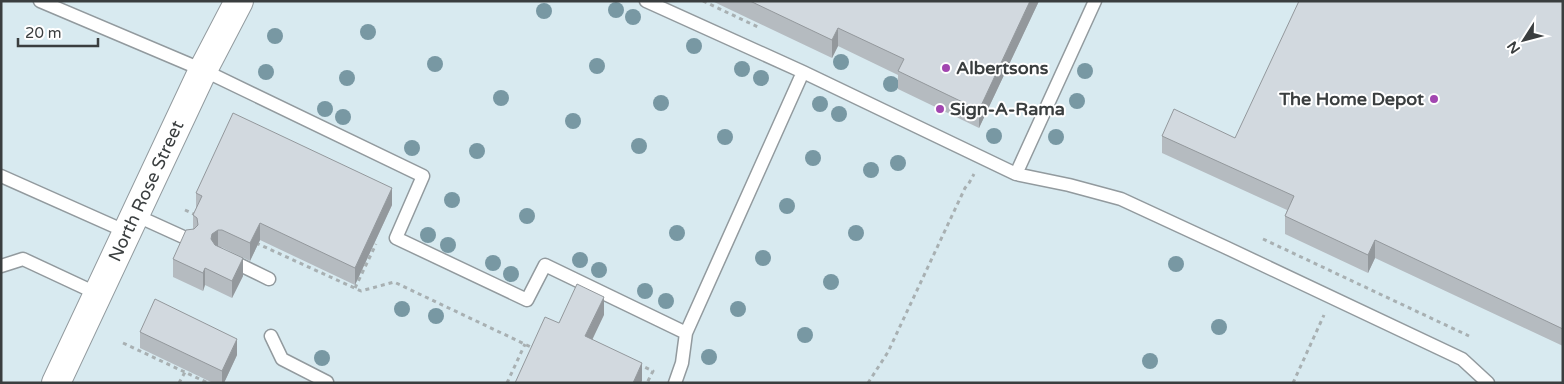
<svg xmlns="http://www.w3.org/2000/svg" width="1564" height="384" viewBox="0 0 1564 384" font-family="'Varela Round',sans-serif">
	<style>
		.built { fill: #d8eaf0 }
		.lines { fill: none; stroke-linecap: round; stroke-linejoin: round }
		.lane-casing { stroke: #929a9e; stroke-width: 15 }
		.secondary-casing { stroke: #929a9e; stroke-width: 30 }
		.path { stroke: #a8b0b2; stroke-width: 3; stroke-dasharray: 4 4; stroke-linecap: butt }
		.lane { stroke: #fff; stroke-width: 12 }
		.secondary { stroke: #fff; stroke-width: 28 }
		.tree { fill: #7898a3 }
		.wall { fill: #b5bbc0 }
		.shaded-wall { fill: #93989c }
		.building { fill: #d2d9df; stroke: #93989c }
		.poi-dot { fill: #a246b0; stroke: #fff; stroke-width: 2 }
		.labels { text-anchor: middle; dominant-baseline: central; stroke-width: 4; stroke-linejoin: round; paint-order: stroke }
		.poi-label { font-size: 18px; font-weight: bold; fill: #3a3e3f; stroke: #fff; text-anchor: start }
		.street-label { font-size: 18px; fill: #3a3e3f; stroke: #fff }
	</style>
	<rect width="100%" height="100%" fill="#ecf6f9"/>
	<!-- built -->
	<path class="built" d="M1 1H1563V383H1Z"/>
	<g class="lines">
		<!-- lane casing -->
		<g class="lane-casing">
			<path id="lane" d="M40 1 203 70 423 176 396 238 527 300 545 265 686 333
				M646 1 803 72 1016 174 1069 185 1121 199 1227 248 1462 359 1488 383
				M1016 174 1095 1
				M1 176 127 232
				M135 215 190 240
				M228 259 269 279
				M1 266 23 259 98 294
				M271 336 282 359 327 382
				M675 383 682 363 686 333 803 72"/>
		</g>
		<!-- secondary casing -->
		<g class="secondary-casing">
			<path id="secondary" d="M56 383 203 70 239 1"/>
		</g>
		<!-- path -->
		<path class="path" d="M703 1 760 28
			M185 210 196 215
			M1263 239 1469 336
			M256 243 361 291 394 282 533 348
			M355 288 376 244
			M123 343 208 383
			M638 364 653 371 647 383
			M179 383 185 372
			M507 383 525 344
			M868 383 888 352 965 188 969 183 974 174
			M1293 383 1324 315"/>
		<!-- lane -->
		<use href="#lane" class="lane"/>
		<!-- secondary -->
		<use href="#secondary" class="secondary"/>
	</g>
	<!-- trees -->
	<g class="tree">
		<circle cx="616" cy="10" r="8"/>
		<circle cx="544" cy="11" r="8"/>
		<circle cx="633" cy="17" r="8"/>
		<circle cx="368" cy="32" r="8"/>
		<circle cx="275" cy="36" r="8"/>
		<circle cx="694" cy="46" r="8"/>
		<circle cx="841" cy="62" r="8"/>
		<circle cx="435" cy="64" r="8"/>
		<circle cx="597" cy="66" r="8"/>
		<circle cx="742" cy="69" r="8"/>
		<circle cx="1085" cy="71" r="8"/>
		<circle cx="266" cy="72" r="8"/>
		<circle cx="347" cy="78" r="8"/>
		<circle cx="761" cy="78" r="8"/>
		<circle cx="891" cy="84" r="8"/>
		<circle cx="501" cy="98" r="8"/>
		<circle cx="1077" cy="101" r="8"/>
		<circle cx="661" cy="103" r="8"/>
		<circle cx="820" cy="104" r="8"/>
		<circle cx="325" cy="109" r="8"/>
		<circle cx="839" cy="114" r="8"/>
		<circle cx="343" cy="117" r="8"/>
		<circle cx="573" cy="121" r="8"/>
		<circle cx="994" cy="136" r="8"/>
		<circle cx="725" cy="137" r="8"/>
		<circle cx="1056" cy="137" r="8"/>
		<circle cx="639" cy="146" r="8"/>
		<circle cx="412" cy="148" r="8"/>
		<circle cx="477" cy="151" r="8"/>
		<circle cx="813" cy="158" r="8"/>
		<circle cx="898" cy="163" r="8"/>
		<circle cx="871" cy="170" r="8"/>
		<circle cx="452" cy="200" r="8"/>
		<circle cx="787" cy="206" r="8"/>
		<circle cx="527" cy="216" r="8"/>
		<circle cx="677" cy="233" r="8"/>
		<circle cx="856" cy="233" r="8"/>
		<circle cx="428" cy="235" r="8"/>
		<circle cx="448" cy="245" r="8"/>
		<circle cx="763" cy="258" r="8"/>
		<circle cx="580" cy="260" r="8"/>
		<circle cx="493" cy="263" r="8"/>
		<circle cx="1176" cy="264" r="8"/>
		<circle cx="599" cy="270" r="8"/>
		<circle cx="511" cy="274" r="8"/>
		<circle cx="831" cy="282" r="8"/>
		<circle cx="645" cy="291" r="8"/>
		<circle cx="666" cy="301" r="8"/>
		<circle cx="402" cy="309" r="8"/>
		<circle cx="738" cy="309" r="8"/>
		<circle cx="436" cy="316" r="8"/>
		<circle cx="1219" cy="327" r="8"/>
		<circle cx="805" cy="335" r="8"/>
		<circle cx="709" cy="357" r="8"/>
		<circle cx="322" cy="358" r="8"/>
		<circle cx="1150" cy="361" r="8"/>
	</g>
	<!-- wall -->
	<path class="wall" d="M712 1H1039L979 128 898 89V75L838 46 832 58Z
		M1563 1V346L1375 258 1368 273 1285 234V216L1287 210 1162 153V136L1235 138Z
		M196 193 392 205 355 285 260 240 250 261 221 247 243 276 232 298 205 285 203 291 173 277V259L193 229V215L196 210Z
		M140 332 237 355 224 383H213L140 348Z"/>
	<!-- shaded-wall -->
	<path class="shaded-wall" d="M1030 1H1039L979 128V110Z
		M838 28V46L832 58V40Z
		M392 188V205L355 285V268Z
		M260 223V240L250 261V243Z
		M218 230V247L212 251 211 239 212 234Z
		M1375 240V258L1368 273V255Z
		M243 258V276L232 298V281Z
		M205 268V285L203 291V273Z
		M604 297V315L585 355V336Z
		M237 339V355L224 383H222V371Z
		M642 363V381L641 383H633Z"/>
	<!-- building -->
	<path class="building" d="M750 1H1030L979 110 898 71 904 59 838 28 832 40Z
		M1299 1H1563V329L1375 240 1368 255 1285 216 1294 196 1162 136 1174 109 1235 138Z
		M233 113 392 188 355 268 260 223 250 243 222 230H218L212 234 211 239 215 245 243 258 232 281 205 268 203 273 173 259 186 230 194 229 198 225 197 218 193 215 202 196 196 193Z
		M577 284 604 297 585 336 642 363 633 383H515L545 317 559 323Z
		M155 299 237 339 222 371 140 332Z"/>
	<!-- markers -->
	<g class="poi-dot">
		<circle cx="946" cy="68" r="5"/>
		<circle cx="1434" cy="99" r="5"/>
		<circle cx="940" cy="109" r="5"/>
	</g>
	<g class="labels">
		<!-- poi labels -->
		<g class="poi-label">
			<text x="956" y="68">Albertsons</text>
			<text x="1424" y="99" text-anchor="end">The Home Depot</text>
			<text x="950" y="109">Sign-A-Rama</text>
		</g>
		<!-- street labels -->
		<g class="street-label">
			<text transform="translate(146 191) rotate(-65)">North Rose Street</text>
		</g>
	</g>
	<!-- border -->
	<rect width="1564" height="384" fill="none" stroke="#3a3e3f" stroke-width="5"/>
	<!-- north arrow -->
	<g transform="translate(1524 40) rotate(234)" stroke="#ffffff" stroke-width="4" paint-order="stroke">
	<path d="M0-4L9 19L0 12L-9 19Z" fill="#3a3e3f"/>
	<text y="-8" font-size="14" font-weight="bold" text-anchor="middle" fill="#3a3e3f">N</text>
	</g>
	<!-- scale -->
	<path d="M18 38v8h80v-8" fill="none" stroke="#3a3e3f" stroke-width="2.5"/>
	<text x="25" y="38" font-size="15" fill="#3a3e3f" stroke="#ffffff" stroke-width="4" paint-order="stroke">20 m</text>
</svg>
